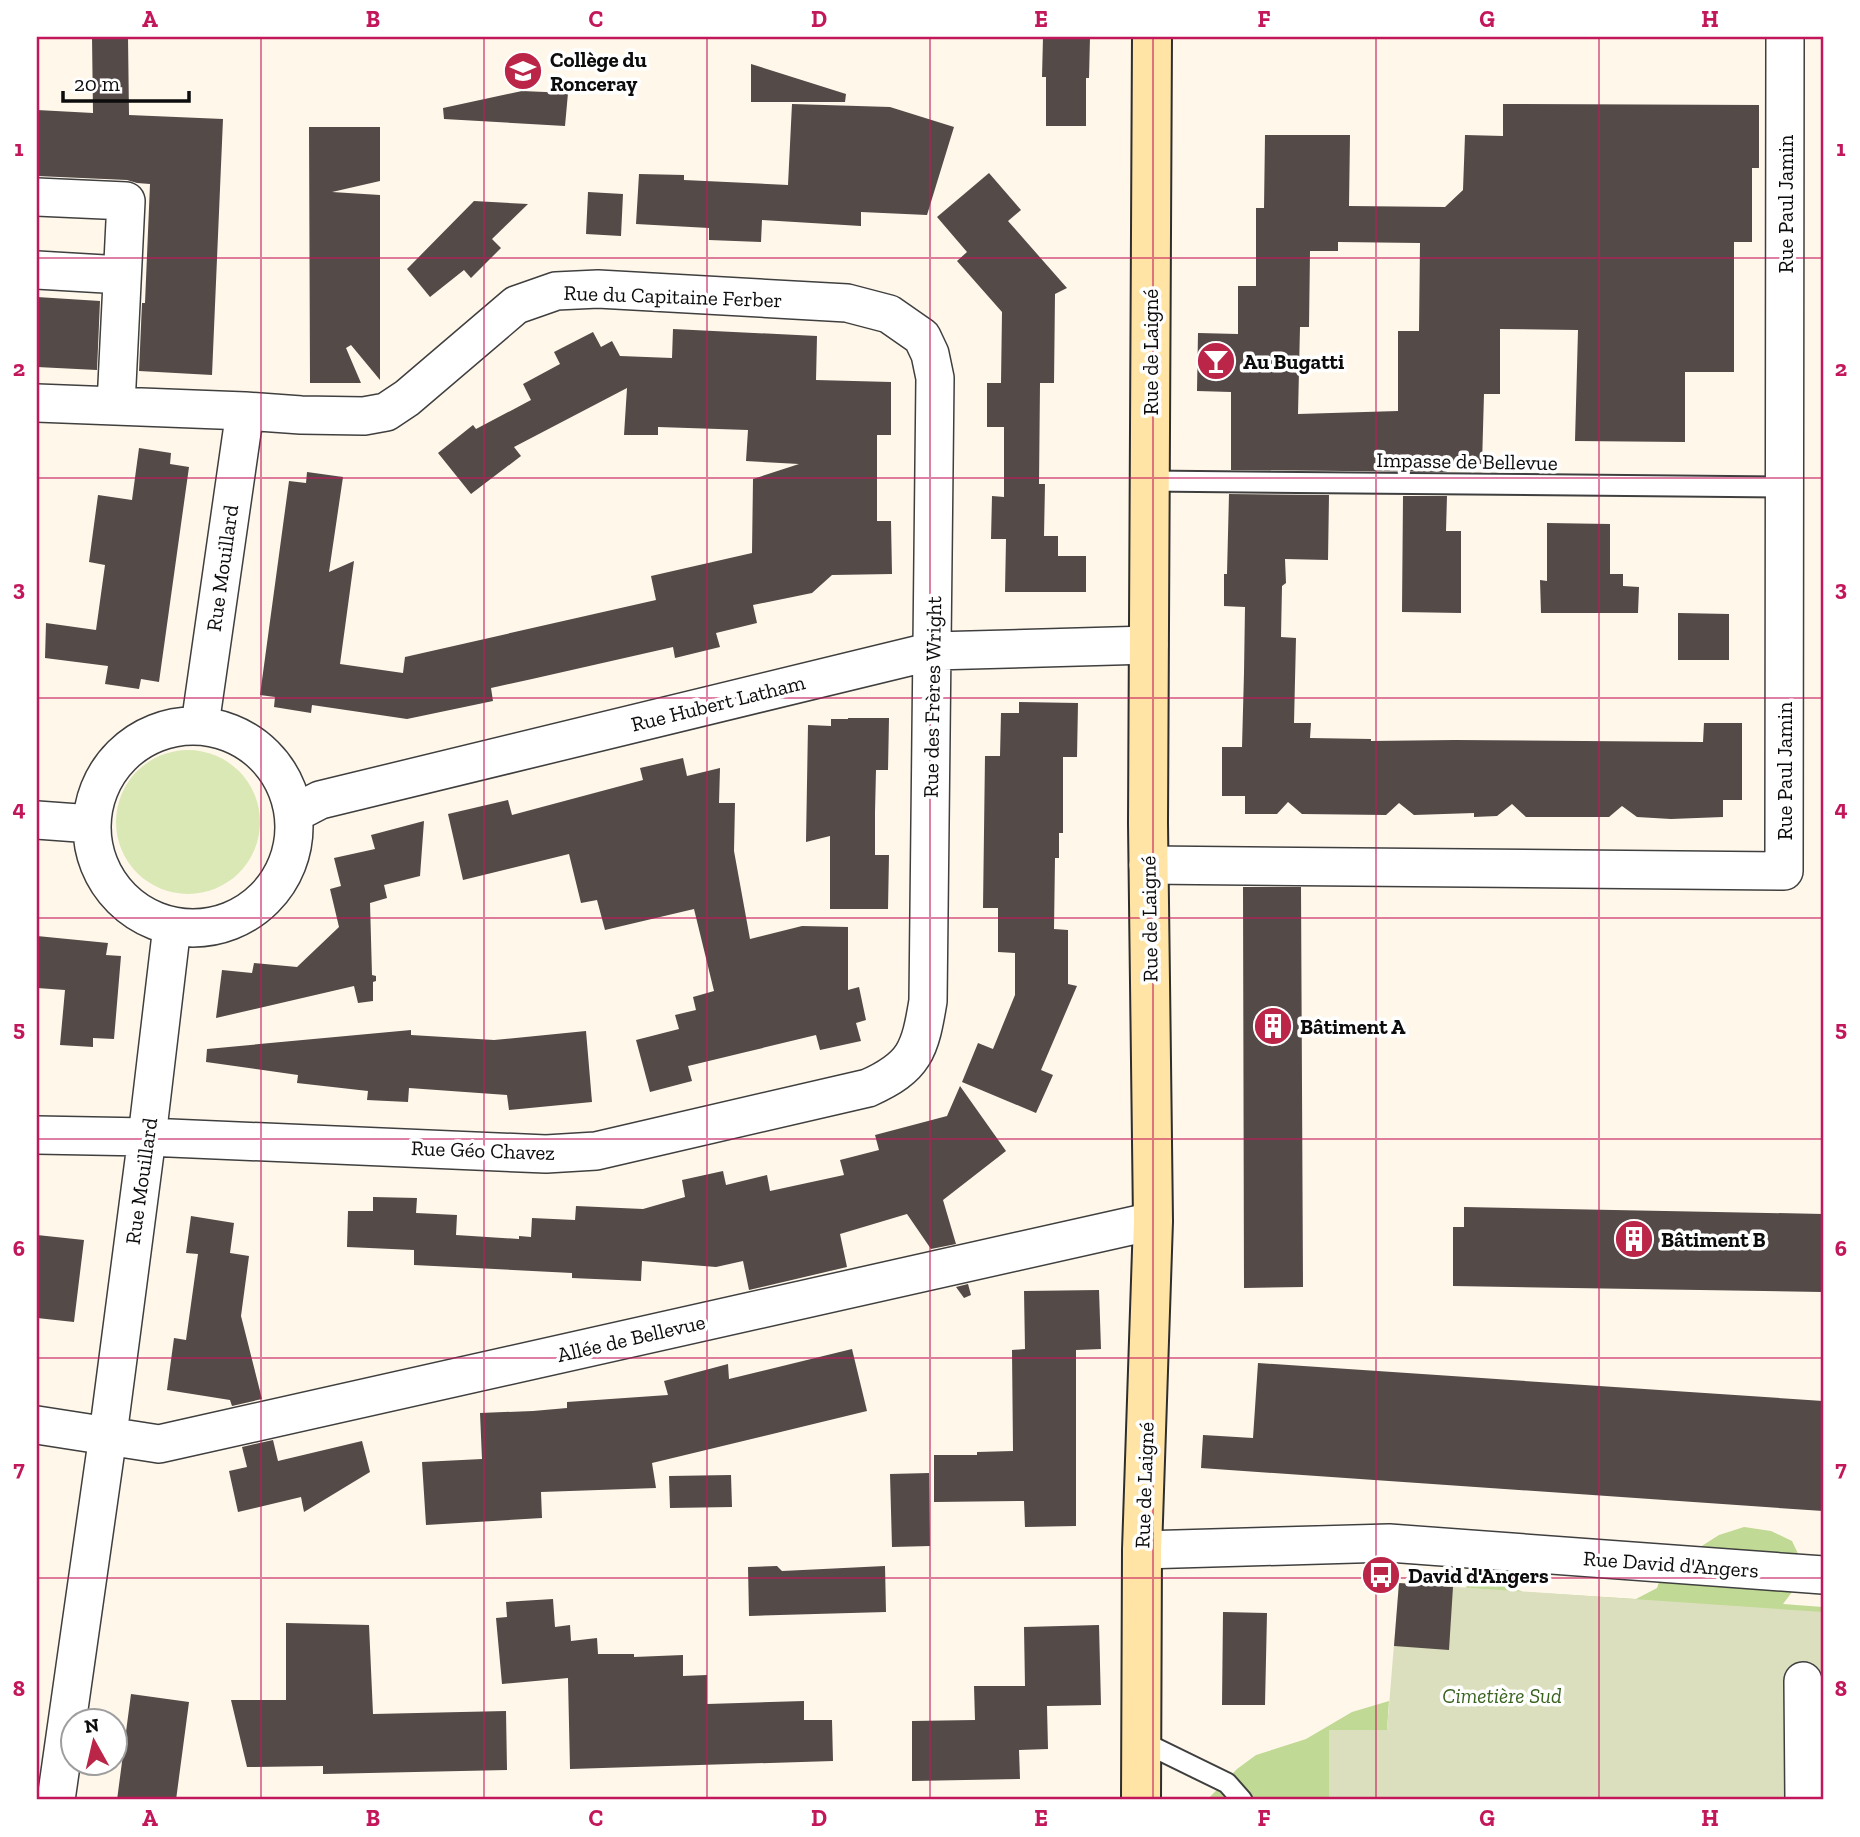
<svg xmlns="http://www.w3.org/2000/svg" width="1860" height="1837" viewBox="0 0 1860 1837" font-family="'Zilla Slab',serif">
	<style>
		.green { fill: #d9e8b5 }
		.forest { fill: #c0d994 }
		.cemetery { fill: #dbdfbd }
		.building { fill: #544a48; fill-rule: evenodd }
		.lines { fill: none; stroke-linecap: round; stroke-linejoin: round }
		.lane-casing { stroke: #3f3f3f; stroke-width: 23 }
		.street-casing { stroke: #3f3f3f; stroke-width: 40 }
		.secondary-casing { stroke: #2e2e2e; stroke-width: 42 }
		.lane { stroke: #fff; stroke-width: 19 }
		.street { stroke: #fff; stroke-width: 37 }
		.secondary { stroke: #ffe4a5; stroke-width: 38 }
		.grid { fill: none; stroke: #c2185b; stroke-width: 2; stroke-opacity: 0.55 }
		.labels { text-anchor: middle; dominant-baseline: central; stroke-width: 7; stroke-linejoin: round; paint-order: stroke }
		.poi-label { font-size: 21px; font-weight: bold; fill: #0c0c0c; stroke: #fff; text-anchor: start }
		.street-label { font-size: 21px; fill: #0c0c0c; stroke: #fff }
		.park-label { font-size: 21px; font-style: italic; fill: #38621d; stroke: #fff }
		.neatline { fill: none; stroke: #c2185b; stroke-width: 2.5 }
		.grid-label { font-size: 23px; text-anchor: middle; font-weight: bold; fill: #c2185b }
	</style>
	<rect width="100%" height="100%" fill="#fff7ea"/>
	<!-- green -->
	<path class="green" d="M116 822a72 72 0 1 1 144 0a72 72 0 1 1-144 0Z"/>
	<!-- forest -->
	<path class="forest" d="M1744 1527 1771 1531 1792 1541 1803 1564 1792 1592 1783 1604 1823 1607V1645L1459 1598 1471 1580 1498 1581 1523 1592 1636 1599 1657 1588 1661 1576 1697 1549 1719 1535Z
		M1389 1701 1387 1730H1329V1800H1207L1237 1769 1256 1755 1306 1739 1352 1712Z"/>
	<!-- cemetery -->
	<path class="cemetery" d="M1399 1583 1823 1612V1800H1329V1730H1387Z"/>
	<!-- building -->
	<path class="building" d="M92 37H128L129 115 223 119 212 375 139 371 142 303H145L150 184 137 183 127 180 37 176V110L93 113Z
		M1043 37H1090L1089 78H1086V126H1046V77H1042Z
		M751 64 846 94 845 102H751Z
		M522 91 568 93 565 126 444 119 443 108Z
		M792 104 890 107 954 127 927 215 861 212V226L762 220 761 242 709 240V228L636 224 639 174 684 175V180L788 185Z
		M1503 104 1759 105V168H1752V242H1734V372H1685V442L1575 441 1578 330 1500 329V394H1484L1482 464H1447V472L1231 470V392L1197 391 1198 333 1238 334V286H1256V208H1264L1265 135H1350L1349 206 1445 207 1463 190 1465 135 1503 136ZM1338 242 1420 243 1419 331H1398V411L1298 414 1300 327H1309L1310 251H1338Z
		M309 127H380V181L332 192 380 195V380L351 345 346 348 361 383H310Z
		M989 173 1021 210 1008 221 1067 288 1055 294 1054 383H1040L1039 484H1045L1044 536H1058V556H1086V592H1005L1006 539H991L992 496 1004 497V427H987V383H1001L1002 312 957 261 967 252 937 217Z
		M588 192 623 194 621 236 586 234Z
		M474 201 528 204 492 239 501 248 471 278 464 270 430 297 407 269Z
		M37 297 100 301 97 370 37 367Z
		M673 329 817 336 816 380 891 382V435H877V521H891L892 574 832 575 812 593 753 605 757 623 716 633 720 647 675 658 673 647 532 679 491 688 493 701 407 719 312 705 311 713 274 707 275 697 260 695 289 481 306 483 307 472 343 477 329 572 354 561 340 664 403 673 405 657 656 600 651 576 752 553 753 479 799 464 746 461 748 430 658 427V435H624L627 388 514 447 521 456 471 494 438 453 473 425 476 429 531 400 523 384 560 364 554 352 593 332 601 347 612 341 620 356 672 358Z
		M139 448 171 453 170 464 189 467 159 682 141 679 139 689 105 684 108 666 45 658 46 623 96 630 105 565 89 562 98 495 132 500Z
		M1229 494 1329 495 1328 560 1285 559 1286 583 1282 586 1281 637 1296 638 1294 723H1311L1310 738 1371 739V741L1455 740 1703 742 1704 723H1742V800H1723V817L1671 819 1637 817 1622 806 1609 817H1526L1512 804 1497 816 1474 817V813L1414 815 1399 803 1386 815 1302 814 1288 802 1277 814H1245V796H1222V747H1242L1244 673 1245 607 1224 606V574H1227Z
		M1403 496H1447L1446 531H1461V613L1402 612Z
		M1547 523 1610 524V574H1623V586L1639 587 1638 613H1541L1540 580 1547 581Z
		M1678 613 1729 614V660H1678Z
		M1019 702 1078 703 1077 757H1063V833H1059V858H1055L1054 929 1068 930V984L1077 986 1041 1070 1053 1075 1036 1113 962 1082 978 1043 993 1049 1015 995V953L998 952V908H983L985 756H1000L1001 713H1019Z
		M848 718H889L888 770H876L875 812V855H889L888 909H830V836L806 842 808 725 831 726V719H848Z
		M683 758 687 776 720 768 719 803H735L734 851 750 939 802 926 848 927V990L859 987 866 1020 856 1023 861 1041 820 1050 816 1035 746 1052 688 1066 692 1081 650 1092 636 1040 679 1029 675 1015 696 1010 693 997 714 991 694 909 605 930 597 900 581 903 569 854 463 880 448 814 508 800 512 815 643 780 640 768Z
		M424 821 420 876 384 885 387 898 370 903 372 975 376 976V981L373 982V1001L358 1003 354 986 216 1018 222 970 252 973 254 963 297 967 339 927 330 889 341 886 334 858 375 849 371 835Z
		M1243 887H1301L1303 1287 1244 1288Z
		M37 936 108 943 106 955 121 956 114 1039 93 1038V1047L60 1045 65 990 37 988Z
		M411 1030V1035L494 1040 586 1031 592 1102 509 1110 507 1095 409 1088 408 1102 367 1100 368 1091 297 1083 298 1075 206 1062 207 1049Z
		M960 1086 1006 1151 943 1200 956 1244 931 1249 907 1214 840 1234 847 1267 749 1290 743 1261 716 1267 642 1261 641 1281 572 1278V1273L414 1265V1250L347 1247 348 1211H373V1197L417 1198 416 1213 457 1215 456 1235 519 1239V1236L531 1237 532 1218 575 1220 576 1206 643 1209 685 1197 682 1180 723 1171 726 1185 767 1175 770 1191 844 1175 840 1160 879 1150 875 1135 947 1116Z
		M1464 1207 1823 1214V1292L1453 1286V1227H1464Z
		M191 1216 234 1223 230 1253 249 1256 241 1316 262 1399 232 1406 230 1400 167 1390 174 1338 186 1340 198 1254 186 1253Z
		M37 1235 84 1240 74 1322 37 1318Z
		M968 1284 971 1295 964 1298 956 1287Z
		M1099 1290 1101 1349 1076 1350V1526L1025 1527 1024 1501 934 1502V1455H977V1452L1013 1451 1012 1350 1025 1349 1024 1291Z
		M852 1349 867 1411 652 1463 656 1488 541 1492 542 1518 426 1525 422 1462 482 1459 480 1413 533 1411 567 1408V1402L668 1395 664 1381 728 1364 729 1379Z
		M1258 1363 1823 1401V1511L1201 1468 1203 1435 1253 1438Z
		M273 1440 278 1461 362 1441 370 1472 304 1512 301 1497 238 1512 229 1471 247 1467 242 1447Z
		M929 1473 930 1546 892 1547 890 1474Z
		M731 1475 732 1507 670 1508 669 1476Z
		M777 1566 782 1571 885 1566 886 1612 749 1616 748 1567Z
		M1399 1583 1453 1587 1449 1650 1394 1646Z
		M553 1599 555 1627 570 1625 571 1641 597 1638 598 1654H634V1657L683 1655V1676L707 1675V1704L804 1701V1720H832L833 1761 570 1769 568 1678 502 1684 496 1618 507 1617 506 1602Z
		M1223 1612 1267 1613 1265 1705H1222Z
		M286 1623 369 1625 373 1714 506 1711 507 1770 323 1774V1766L247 1767 231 1700H286Z
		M1099 1625 1101 1705 1047 1706 1048 1749 1019 1750 1020 1779 912 1781V1721L975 1720 974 1686H1025L1024 1627Z
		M131 1694 189 1702 176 1800H117Z"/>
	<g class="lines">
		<!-- lane casing -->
		<g class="lane-casing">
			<path id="lane" d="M1149 481 1784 487
				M1141 1741 1227 1783 1242 1800"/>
		</g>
		<!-- street casing -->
		<g class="street-casing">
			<path id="street" d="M37 197 126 201 116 405
				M37 270 122 275
				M37 403 245 411 301 415 364 416 386 412 407 398 516 305 556 291 598 289 847 303 889 314 922 337 930 354 935 378 928 1001C920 1050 915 1067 868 1088L596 1151 546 1154 147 1137 37 1135
				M200 725 245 411
				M92 827a101 101 0 1 1 202 0a101 101 0 1 1-202 0Z
				M295 813 320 800 933 651 1149 645
				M37 820 92 824
				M1148 865 1784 871 1785 37
				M37 1425 159 1444 1153 1221
				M1142 1550 1389 1543 1823 1575
				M1803 1681 1804 1800
				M56 1800 108 1435 147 1137 172 926"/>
		</g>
		<!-- secondary casing -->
		<g class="secondary-casing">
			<path id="secondary" d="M1141 1800 1142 1550 1153 1221 1148 823 1152 37"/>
		</g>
		<!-- lane -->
		<use href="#lane" class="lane"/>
		<!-- street -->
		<use href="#street" class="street"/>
		<!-- secondary -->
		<use href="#secondary" class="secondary"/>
	</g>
	<!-- grid -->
	<path class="grid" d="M261 37V1800M484 37V1800M707 37V1800M930 37V1800M1153 37V1800M1376 37V1800M1599 37V1800M37 258H1823M37 478H1823M37 698H1823M37 918H1823M37 1139H1823M37 1358H1823M37 1578H1823"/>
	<!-- icons -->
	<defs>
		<g id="school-disc" transform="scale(2.0125)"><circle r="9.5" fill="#ba2548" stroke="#fff"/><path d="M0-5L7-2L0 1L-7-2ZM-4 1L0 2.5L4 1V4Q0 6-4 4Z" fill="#fff"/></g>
		<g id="bar-disc" transform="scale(2.0125)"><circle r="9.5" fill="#ba2548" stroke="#fff"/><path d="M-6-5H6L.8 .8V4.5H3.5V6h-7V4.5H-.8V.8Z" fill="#fff"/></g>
		<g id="building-disc" transform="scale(2.0125)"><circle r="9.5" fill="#ba2548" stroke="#fff"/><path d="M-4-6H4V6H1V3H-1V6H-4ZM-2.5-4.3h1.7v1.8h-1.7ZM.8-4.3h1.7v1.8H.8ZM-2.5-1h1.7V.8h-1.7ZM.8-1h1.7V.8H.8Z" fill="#fff"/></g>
		<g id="bus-disc" transform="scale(2.0125)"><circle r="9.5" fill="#ba2548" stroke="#fff"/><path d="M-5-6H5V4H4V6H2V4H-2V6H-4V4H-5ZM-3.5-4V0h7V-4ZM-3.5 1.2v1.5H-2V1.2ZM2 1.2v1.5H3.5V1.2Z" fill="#fff"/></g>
	</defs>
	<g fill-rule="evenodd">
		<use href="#school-disc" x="523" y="71"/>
		<use href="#bar-disc" x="1216" y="361"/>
		<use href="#building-disc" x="1273" y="1026"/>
		<use href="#building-disc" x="1634" y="1239"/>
		<use href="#bus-disc" x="1381" y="1575"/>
	</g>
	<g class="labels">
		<!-- poi labels -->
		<g class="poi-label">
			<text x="550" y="59">Collège du<tspan x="550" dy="24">Ronceray</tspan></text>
			<text x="1243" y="361">Au Bugatti</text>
			<text x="1300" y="1026">Bâtiment A</text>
			<text x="1661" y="1239">Bâtiment B</text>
			<text x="1408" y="1575">David d'Angers</text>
		</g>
		<!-- street labels -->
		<g class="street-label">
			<text transform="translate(1785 204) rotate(-90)">Rue Paul Jamin</text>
			<text transform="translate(673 296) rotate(2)">Rue du Capitaine Ferber</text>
			<text transform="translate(1150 352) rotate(-90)">Rue de Laigné</text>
			<text transform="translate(1467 461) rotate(1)">Impasse de Bellevue</text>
			<text transform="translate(222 568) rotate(-82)">Rue Mouillard</text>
			<text transform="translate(932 697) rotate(-89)">Rue des Frères Wright</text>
			<text transform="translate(718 703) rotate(-14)">Rue Hubert Latham</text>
			<text transform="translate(1784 771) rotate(-90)">Rue Paul Jamin</text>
			<text transform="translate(1149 919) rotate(-91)">Rue de Laigné</text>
			<text transform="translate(483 1150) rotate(2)">Rue Géo Chavez</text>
			<text transform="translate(141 1181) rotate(-82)">Rue Mouillard</text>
			<text transform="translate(631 1338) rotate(-13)">Allée de Bellevue</text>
			<text transform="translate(1144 1485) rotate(-88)">Rue de Laigné</text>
			<text transform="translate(1671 1564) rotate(4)">Rue David d'Angers</text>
		</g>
		<!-- park labels -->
		<g class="park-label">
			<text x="1502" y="1695">Cimetière Sud</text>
		</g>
	</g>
	<!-- border -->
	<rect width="1860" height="1837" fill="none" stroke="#ffffff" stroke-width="77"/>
	<!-- north arrow -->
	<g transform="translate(94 1742) rotate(352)"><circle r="33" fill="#ffffff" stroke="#9e9e9e" stroke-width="2"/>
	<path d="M0-5L12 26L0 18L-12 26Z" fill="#ba2548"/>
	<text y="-10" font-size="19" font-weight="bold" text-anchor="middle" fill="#0c0c0c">N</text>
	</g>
	<!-- scale -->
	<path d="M63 91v10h126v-10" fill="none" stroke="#0c0c0c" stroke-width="3.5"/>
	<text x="74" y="91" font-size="21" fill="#0c0c0c" stroke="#ffffff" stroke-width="5" paint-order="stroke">20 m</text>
	<rect x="38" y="38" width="1784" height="1760" class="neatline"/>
	<g class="grid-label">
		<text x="150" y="27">A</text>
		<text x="373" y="27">B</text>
		<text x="596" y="27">C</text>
		<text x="819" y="27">D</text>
		<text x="1041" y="27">E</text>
		<text x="1264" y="27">F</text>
		<text x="1487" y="27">G</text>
		<text x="1710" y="27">H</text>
		<text x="19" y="156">1</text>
		<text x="1841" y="156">1</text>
		<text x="19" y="376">2</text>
		<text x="1841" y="376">2</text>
		<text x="19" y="596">3</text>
		<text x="1841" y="596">3</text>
		<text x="19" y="816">4</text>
		<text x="1841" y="816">4</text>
		<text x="19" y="1036">5</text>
		<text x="1841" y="1036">5</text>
		<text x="19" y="1256">6</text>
		<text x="1841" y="1256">6</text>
		<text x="19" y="1476">7</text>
		<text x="1841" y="1476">7</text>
		<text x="19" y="1696">8</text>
		<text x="1841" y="1696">8</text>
		<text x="150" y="1826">A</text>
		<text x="373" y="1826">B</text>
		<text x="596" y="1826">C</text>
		<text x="819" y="1826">D</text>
		<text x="1041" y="1826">E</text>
		<text x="1264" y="1826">F</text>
		<text x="1487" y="1826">G</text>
		<text x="1710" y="1826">H</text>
	</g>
</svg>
